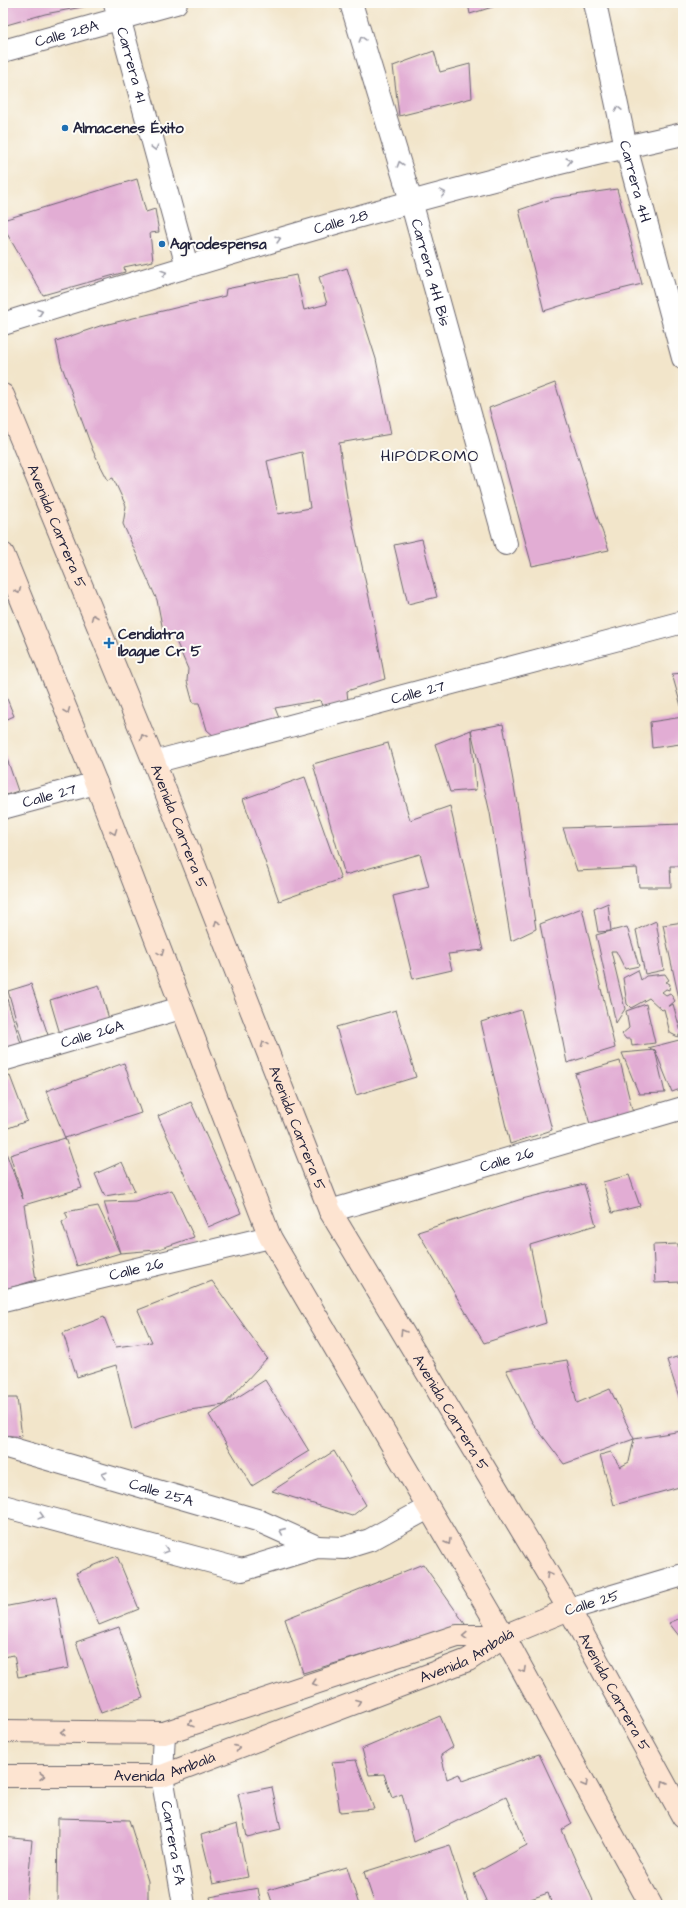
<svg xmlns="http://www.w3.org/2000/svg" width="686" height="1908" viewBox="0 0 686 1908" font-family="'Architects Daughter',sans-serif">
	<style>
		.building { fill: #e2add4; fill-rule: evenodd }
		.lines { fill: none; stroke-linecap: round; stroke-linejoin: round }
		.minor-casing { stroke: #6b666d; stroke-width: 24 }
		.secondary-casing { stroke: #6b666d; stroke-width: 24 }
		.minor { stroke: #fff; stroke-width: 22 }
		.secondary { stroke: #fde4d1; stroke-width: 22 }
		.oneway { stroke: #9c9ca7 }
		.oneway2 { stroke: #9a8d8e }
		.poi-dot { fill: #1f6fb2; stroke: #fdfcf7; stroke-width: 1.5 }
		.labels { text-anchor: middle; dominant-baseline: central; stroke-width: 4; stroke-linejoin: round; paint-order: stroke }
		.street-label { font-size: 15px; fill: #22223b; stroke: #fdfcf7 }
		.poi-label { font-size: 15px; font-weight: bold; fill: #22223b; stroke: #fdfcf7; text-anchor: start }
		.neighbourhood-label { font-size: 16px; letter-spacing: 1px; fill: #22223b; stroke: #fdfcf7 }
	</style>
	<rect width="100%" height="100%" fill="#fdfcf7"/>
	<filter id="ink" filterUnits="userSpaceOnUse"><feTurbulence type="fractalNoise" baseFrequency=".025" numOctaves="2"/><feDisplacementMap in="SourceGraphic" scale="8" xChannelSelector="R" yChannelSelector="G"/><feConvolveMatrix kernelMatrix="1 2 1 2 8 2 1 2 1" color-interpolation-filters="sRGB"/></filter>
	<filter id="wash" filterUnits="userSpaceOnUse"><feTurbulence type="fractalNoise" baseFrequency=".012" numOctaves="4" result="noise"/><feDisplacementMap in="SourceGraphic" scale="16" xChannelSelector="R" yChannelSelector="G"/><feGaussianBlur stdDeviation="0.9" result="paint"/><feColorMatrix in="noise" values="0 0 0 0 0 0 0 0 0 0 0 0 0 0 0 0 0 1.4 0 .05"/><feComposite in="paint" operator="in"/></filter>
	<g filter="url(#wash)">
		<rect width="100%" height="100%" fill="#f2e5ca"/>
		<g id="blocks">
			<!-- building -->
			<path class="building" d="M3 3H97L98 4 45 14 3 26Z
				M468 3H505L470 14Z
				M434 51 440 72 470 64 472 98 399 116 393 66Z
				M137 179 146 212 155 209 159 232 150 233 153 261 124 267 125 272 43 295 3 227V220Z
				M617 189 642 284 585 298 544 311 519 210 554 198Z
				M347 268 376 359 391 434 339 443 347 498 372 611 385 679 347 691 348 702 323 709 320 700 275 708 279 718 247 725 250 730 214 736 207 730 199 703H193L187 681 188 669 173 634 164 636 157 600 123 524 126 506 113 478 108 480 93 451 61 364 56 341 100 326 225 296 226 289 296 275 304 310 327 304 319 277ZM302 452 310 508 278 514 267 461Z
				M555 383 595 511 609 550 532 566 489 408Z
				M422 539 437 597 408 604 394 545Z
				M683 673V713L672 674Z
				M3 689 14 716 3 721Z
				M683 717 680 744 652 748 650 722Z
				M503 724 518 809 536 929 511 941 490 813 471 730 476 790 450 792 435 744 471 730Z
				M388 743 410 820 450 806 483 950 448 954 452 970 413 979 393 896 429 887 420 854 345 875 313 764Z
				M3 747 18 791 3 796Z
				M305 777 341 879 279 901 243 799Z
				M683 824V866H670L671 887H639L637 868 577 871 563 828Z
				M608 903 611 931 627 927 639 966 625 969 616 951H611L625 1009 616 1023 596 935 611 931 598 932 594 909Z
				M582 908 615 1048 567 1063 540 924Z
				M656 921 664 970 645 974 636 930Z
				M683 922V1017L663 925Z
				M638 970 641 980 646 976 665 974 669 980 666 982 670 984 669 990 666 989 662 992 666 995 670 993 675 1001 668 1007 673 1004 681 1032 678 1037 670 1033 664 1009 662 1010 649 998 631 1008 627 1004 623 978Z
				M31 984 48 1035 23 1043 8 991Z
				M99 985 109 1019 60 1034 50 1000Z
				M3 996H6L22 1047 3 1046Z
				M646 1004 655 1043 632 1046 631 1039H626L622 1034 629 1028 626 1011Z
				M396 1010 416 1077 356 1095 336 1027Z
				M521 1010 552 1130 510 1144 481 1022Z
				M683 1039V1088L672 1092 655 1050 665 1093 639 1094 622 1053 655 1050 648 1048Z
				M620 1061 633 1113 590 1124 575 1074Z
				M124 1063 141 1113 65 1138 46 1091Z
				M10 1076 27 1121 3 1130V1078Z
				M191 1102 241 1213 208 1227 158 1116Z
				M65 1138 82 1188 24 1205 36 1280 3 1290V1148L4 1147 23 1199 10 1155Z
				M122 1162 135 1191 105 1196 95 1174Z
				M629 1175 640 1206 612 1213 603 1182Z
				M584 1184 596 1225 530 1245 546 1323 484 1343 418 1232 522 1199Z
				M172 1190 194 1237 156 1250 120 1253 104 1202 135 1201Z
				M98 1206 120 1253 77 1266 62 1222 68 1218 65 1212Z
				M678 1244 681 1282 655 1283 653 1245Z
				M212 1281 267 1358 224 1405 183 1411 159 1418 132 1430 116 1365 77 1377 63 1333 104 1317 116 1347 152 1342 138 1310Z
				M683 1355V1409L667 1360Z
				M567 1360 577 1403 610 1389 634 1439 564 1464 532 1422 506 1370Z
				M265 1380 309 1451 252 1486 209 1415Z
				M3 1398H17L22 1437 3 1435Z
				M682 1431 683 1486 614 1505 600 1455 611 1452 620 1467 629 1462 634 1439Z
				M334 1451 366 1505 352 1516 272 1491Z
				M117 1556 139 1609 99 1625 76 1573Z
				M423 1564 465 1624 303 1673 285 1619Z
				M56 1597 69 1668 18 1677 14 1655 3 1657V1607Z
				M683 1617V1641L669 1623Z
				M119 1627 143 1698 101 1713 76 1642Z
				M440 1716 453 1747 441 1755 447 1779 459 1774 462 1781 539 1754 572 1824 562 1830 595 1905H552L548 1893 513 1905H488L474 1874 527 1845 506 1797 414 1842 402 1794 392 1798 384 1774 369 1775 362 1749Z
				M356 1760 374 1809 340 1812 332 1762Z
				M272 1787 281 1829 247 1837 238 1794Z
				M58 1818 129 1820 148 1881V1905H57Z
				M237 1824 248 1877 213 1884 201 1835Z
				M3 1837 32 1840 26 1905H3Z
				M450 1845 469 1905H375L364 1872Z
				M347 1867 359 1905H273L268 1890Z
				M258 1888 261 1905H212L210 1897Z"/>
		</g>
	</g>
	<g filter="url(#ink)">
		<use href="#blocks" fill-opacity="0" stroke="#6b666d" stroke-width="1"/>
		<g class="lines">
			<!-- minor casing -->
			<g class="minor-casing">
				<g id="minor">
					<path id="s1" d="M115 3 187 266"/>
					<path id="s2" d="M351 3 411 201 506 544"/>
					<path id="s3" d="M595 3 626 147 683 358"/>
					<path id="s4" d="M3 51 176 3"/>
					<path id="s5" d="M3 324C227 253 453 185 683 134"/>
					<path id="s6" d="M154 762 683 622"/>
					<path id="s7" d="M3 808 96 783"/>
					<path id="s8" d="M3 1060 181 1008"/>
					<path id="s9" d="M330 1211 683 1108"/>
					<path id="s10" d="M3 1301 270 1237"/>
					<path id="s11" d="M3 1446 257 1520 317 1547"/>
					<path d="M3 1506 242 1570 317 1547 344 1548 370 1540 428 1508"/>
					<path d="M569 1609 683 1575"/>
					<path id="s12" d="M164 1733 162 1776 184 1905"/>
				</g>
			</g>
			<!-- secondary casing -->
			<g class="secondary-casing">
				<g id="secondary">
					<path id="s13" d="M3 395 154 762 330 1211 569 1609 683 1817"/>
					<path d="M3 554 96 783 270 1237 504 1636 651 1905"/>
					<path d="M3 1731 164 1733 457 1636H504"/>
					<path id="s14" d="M3 1776H162L468 1660 504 1636 569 1609"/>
				</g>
			</g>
			<!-- minor -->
			<use href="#minor" class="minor"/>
			<!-- secondary -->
			<use href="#secondary" class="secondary"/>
		</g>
		<!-- one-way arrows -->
		<defs><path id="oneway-chevron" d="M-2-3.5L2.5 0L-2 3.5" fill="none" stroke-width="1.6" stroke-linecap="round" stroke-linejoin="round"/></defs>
		<g class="oneway">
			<use href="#oneway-chevron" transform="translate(362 39) rotate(-107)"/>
			<use href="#oneway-chevron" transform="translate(618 109) rotate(-102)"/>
			<use href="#oneway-chevron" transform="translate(155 148) rotate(75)"/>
			<use href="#oneway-chevron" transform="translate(569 161) rotate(-14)"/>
			<use href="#oneway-chevron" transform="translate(400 164) rotate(-107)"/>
			<use href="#oneway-chevron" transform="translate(443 193) rotate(-14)"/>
			<use href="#oneway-chevron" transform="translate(278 239) rotate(-16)"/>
			<use href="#oneway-chevron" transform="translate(164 273) rotate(-18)"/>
			<use href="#oneway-chevron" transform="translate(40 312) rotate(-18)"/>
			<use href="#oneway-chevron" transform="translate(104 1475) rotate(-164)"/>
			<use href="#oneway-chevron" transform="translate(41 1516) rotate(15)"/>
			<use href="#oneway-chevron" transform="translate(282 1531) rotate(-156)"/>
			<use href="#oneway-chevron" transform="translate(166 1550) rotate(15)"/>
		</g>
		<g class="oneway2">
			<use href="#oneway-chevron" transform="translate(18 591) rotate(68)"/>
			<use href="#oneway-chevron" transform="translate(94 617) rotate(-112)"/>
			<use href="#oneway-chevron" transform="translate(67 711) rotate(68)"/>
			<use href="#oneway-chevron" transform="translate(143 737) rotate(-112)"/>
			<use href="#oneway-chevron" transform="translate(114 832) rotate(69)"/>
			<use href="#oneway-chevron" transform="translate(217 923) rotate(-111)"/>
			<use href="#oneway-chevron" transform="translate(161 953) rotate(69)"/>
			<use href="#oneway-chevron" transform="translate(264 1044) rotate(-111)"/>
			<use href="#oneway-chevron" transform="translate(403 1332) rotate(-121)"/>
			<use href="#oneway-chevron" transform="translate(448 1542) rotate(59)"/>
			<use href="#oneway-chevron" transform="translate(549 1575) rotate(-121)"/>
			<use href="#oneway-chevron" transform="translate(465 1636) rotate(179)"/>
			<use href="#oneway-chevron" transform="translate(523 1670) rotate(61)"/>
			<use href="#oneway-chevron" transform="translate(315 1683) rotate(162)"/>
			<use href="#oneway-chevron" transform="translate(358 1702) rotate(-21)"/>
			<use href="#oneway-chevron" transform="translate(191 1724) rotate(162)"/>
			<use href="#oneway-chevron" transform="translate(63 1732) rotate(-179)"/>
			<use href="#oneway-chevron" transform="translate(237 1748) rotate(-21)"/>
			<use href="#oneway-chevron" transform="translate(42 1776)"/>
			<use href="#oneway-chevron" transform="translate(664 1783) rotate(-119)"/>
			<use href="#oneway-chevron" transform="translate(585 1784) rotate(61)"/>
		</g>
	</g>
	<!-- markers -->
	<g class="poi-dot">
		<circle cx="65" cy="128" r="4"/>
		<circle cx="162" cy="244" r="4"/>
		<path d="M107 637h4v4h4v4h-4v4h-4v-4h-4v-4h4z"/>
	</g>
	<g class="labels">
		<!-- street labels -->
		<g class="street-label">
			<text stroke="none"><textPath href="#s4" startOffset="66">Calle 28A</textPath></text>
			<text stroke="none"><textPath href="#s1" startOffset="64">Carrera 4I</textPath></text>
			<text stroke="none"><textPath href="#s3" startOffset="183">Carrera 4H</textPath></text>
			<text stroke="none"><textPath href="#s5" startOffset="353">Calle 28</textPath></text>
			<text stroke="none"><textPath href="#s2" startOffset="281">Carrera 4H Bis</textPath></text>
			<text stroke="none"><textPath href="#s13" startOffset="142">Avenida Carrera 5</textPath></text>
			<text stroke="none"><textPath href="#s6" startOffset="273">Calle 27</textPath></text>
			<text stroke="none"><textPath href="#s7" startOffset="48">Calle 27</textPath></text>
			<text stroke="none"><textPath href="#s13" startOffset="466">Avenida Carrera 5</textPath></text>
			<text stroke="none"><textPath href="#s8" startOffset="93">Calle 26A</textPath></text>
			<text stroke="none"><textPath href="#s13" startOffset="790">Avenida Carrera 5</textPath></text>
			<text stroke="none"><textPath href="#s9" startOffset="184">Calle 26</textPath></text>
			<text stroke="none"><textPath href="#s10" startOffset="137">Calle 26</textPath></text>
			<text stroke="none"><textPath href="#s13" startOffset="1114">Avenida Carrera 5</textPath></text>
			<text stroke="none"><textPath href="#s11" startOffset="165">Calle 25A</textPath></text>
			<text transform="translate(592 1603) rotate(-17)">Calle 25</text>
			<text stroke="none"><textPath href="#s14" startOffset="487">Avenida Ambalá</textPath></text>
			<text stroke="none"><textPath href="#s13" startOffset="1438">Avenida Carrera 5</textPath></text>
			<text stroke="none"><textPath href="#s14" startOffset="163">Avenida Ambalá</textPath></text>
			<text stroke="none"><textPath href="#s12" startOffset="111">Carrera 5A</textPath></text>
		</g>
		<!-- poi labels -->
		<g class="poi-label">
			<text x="73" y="128">Almacenes Éxito</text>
			<text x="170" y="244">Agrodespensa</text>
			<text x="118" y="634">Cendiatra<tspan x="118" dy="17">Ibague Cr 5</tspan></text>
		</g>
		<!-- neighbourhood labels -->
		<g class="neighbourhood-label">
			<text x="430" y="456">HIPÓDROMO</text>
		</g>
	</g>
	<!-- margin -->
	<rect width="686" height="1908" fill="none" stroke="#fdfcf7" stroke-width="16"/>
</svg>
